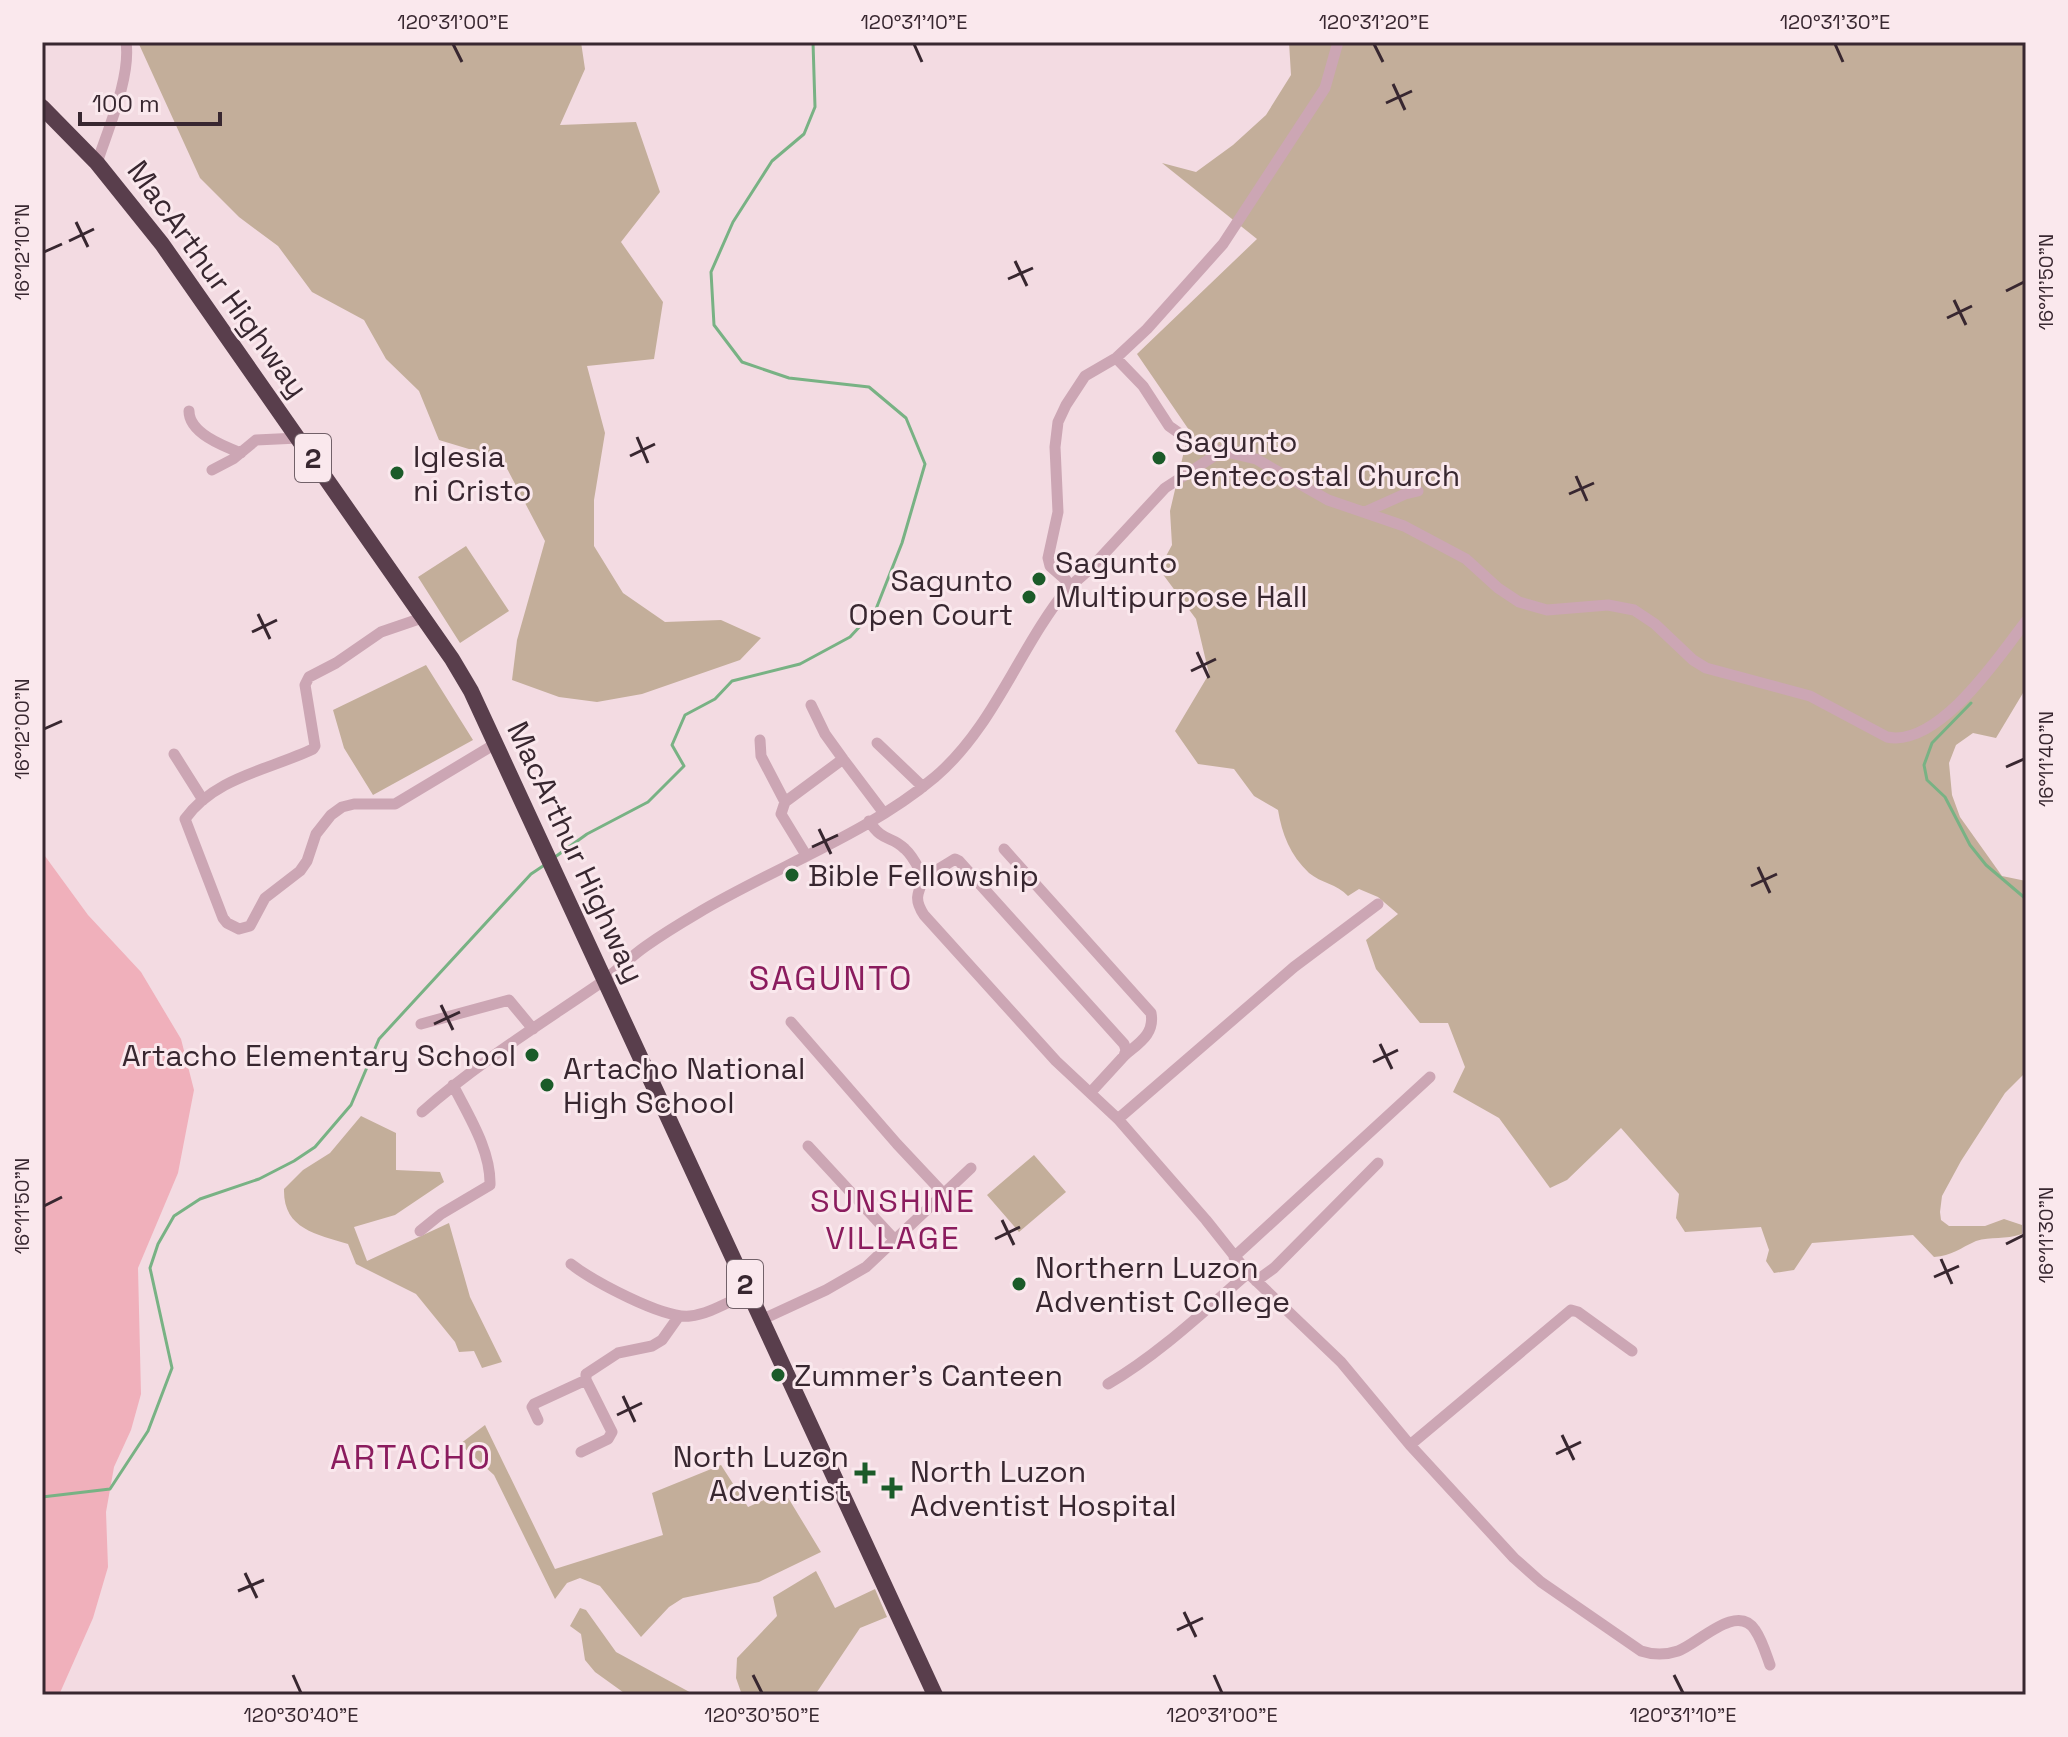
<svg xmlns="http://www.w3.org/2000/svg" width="2068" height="1737" viewBox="0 0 2068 1737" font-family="'Space Grotesk',sans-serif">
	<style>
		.green { fill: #c3ae9a }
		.sand { fill: #f0b0bb }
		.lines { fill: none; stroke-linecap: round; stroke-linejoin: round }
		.stream { stroke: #78b284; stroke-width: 3 }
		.minor { stroke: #cca6b4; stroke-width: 11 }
		.highway { stroke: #593e4c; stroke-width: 16 }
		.ticks { fill: none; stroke: #382730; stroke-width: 3 }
		.poi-dot { fill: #1b5b29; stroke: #fae8ed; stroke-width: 3 }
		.labels { text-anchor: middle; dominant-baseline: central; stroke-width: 6; stroke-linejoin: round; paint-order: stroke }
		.shield { fill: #fae8ed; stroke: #726169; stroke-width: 2 }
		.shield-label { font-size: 28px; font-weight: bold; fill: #382730 }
		.street-label { font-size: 30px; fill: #382730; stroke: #fae8ed }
		.poi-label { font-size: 30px; fill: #382730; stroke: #fae8ed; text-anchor: start }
		.neighbourhood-label { font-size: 32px; letter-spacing: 2px; fill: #8b1c5e; stroke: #fae8ed }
		.quarter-label { font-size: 34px; letter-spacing: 2px; fill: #8b1c5e; stroke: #fae8ed }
		.neatline { fill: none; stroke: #382730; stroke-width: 3 }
		.ticks-label { font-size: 20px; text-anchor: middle; fill: #382730 }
	</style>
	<rect width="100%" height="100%" fill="#f3dbe2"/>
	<!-- green -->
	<path class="green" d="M138 42H581L585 69 560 125 636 122 660 192 621 242 663 302 654 359 587 366 605 433 594 500V546L623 593 665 622 721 620 761 638 740 660 642 694 597 702 559 697 512 680 517 640 545 541 502 459 439 440 419 391 386 359 364 320 312 292 278 246 239 217 200 178Z
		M1289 42H2026V688L1996 738 1973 733 1956 745 1949 763 1952 795 1960 817 2002 876 2026 881V1072L2005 1093 1961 1161 1942 1196 1940 1212 1941 1220 1949 1226H1985L2004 1219 2022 1225V1234C2005 1240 1991 1236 1976 1241 1960 1248 1952 1256 1934 1257L1913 1235 1812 1243 1794 1270 1774 1273 1766 1261 1769 1250 1761 1227 1685 1232 1676 1218 1679 1194 1621 1128 1567 1180 1550 1188 1499 1118 1453 1092 1465 1067 1448 1023H1420L1376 969 1366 940 1398 914 1378 897 1359 889 1348 896C1337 884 1321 883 1309 873 1290 855 1282 834 1278 810L1254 796 1234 769 1198 764 1175 731 1209 674 1196 619 1159 569 1172 545 1170 511 1189 430 1137 354 1257 239 1162 163 1196 172 1233 145 1266 115 1291 75Z
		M466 546 509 611 460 643 418 577Z
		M426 665 473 740 373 795 344 748 333 710Z
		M361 1116 396 1133V1170L440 1172 444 1182 395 1215 354 1227 367 1261 449 1223 470 1297 502 1362 482 1368 474 1351 459 1352 455 1342 416 1294 356 1264 348 1244C316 1234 283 1229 284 1189L303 1170 330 1153Z
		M1034 1155 1066 1192 1019 1232 987 1195Z
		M485 1425 555 1569 663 1535 652 1493 721 1465 748 1507 784 1491 821 1552 759 1582 683 1598 669 1607 641 1637 600 1586 580 1578 567 1583 555 1599 494 1475 460 1444Z
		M816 1571 835 1608 875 1589 887 1617 860 1628 815 1695H742L736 1678 737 1658 777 1616 773 1597Z
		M580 1608 586 1610 616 1652 695 1695H627L595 1672 585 1660 581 1634 570 1626Z"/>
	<!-- sand -->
	<path class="sand" d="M42 852 88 915 141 972 181 1039 194 1090 178 1173 138 1268 141 1394 131 1430 114 1467 106 1512 108 1567 93 1618 59 1695H42Z"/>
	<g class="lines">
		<!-- stream -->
		<path class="stream" d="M1971 703 1932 743 1924 765 1927 780 1945 797 1970 845 1986 865 2026 899
			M555 857 587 834 648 802 684 766 672 745 685 715 715 699 732 681 800 664 850 637 876 609 902 543 925 464 906 418 869 387 789 378 742 362 714 325 711 272 733 222 772 161 804 134 815 107 813 42
			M42 1497 110 1489 148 1431 172 1368 150 1268 158 1244 174 1216 200 1199 259 1179 294 1161 315 1147 351 1105 379 1039 531 874 546 864"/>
		<!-- minor -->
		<path class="minor" d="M97 163C108 129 131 77 126 42
			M1116 358 1143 386 1169 426 1196 445 1256 459 1328 500 1404 526 1466 559 1498 588 1519 602 1547 610 1608 605 1634 610 1655 624 1693 660 1706 668 1810 696 1887 737C1938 748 1999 657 2026 621
			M189 411C189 433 223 446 241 453
			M212 470 233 459 256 440 298 438
			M1365 512 1405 494 1418 491
			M1067 589 1090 569 1165 488 1222 451
			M422 618 381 632 336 663 309 677 305 685 315 746 313 749C269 770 215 777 185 819L223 918 227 923 239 929 250 926 265 898 300 871 307 861 316 834 331 815 342 807 354 804H395L495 744
			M760 740 761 756 785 802 781 814 806 855
			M877 743 923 787
			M174 754 203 800
			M843 759 883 812
			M785 802 843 759 825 734 811 705
			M869 821C883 843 891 835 905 849 914 857 918 868 924 878 917 894 914 900 924 915L1056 1061 1118 1119 1206 1220 1248 1273 1341 1362 1410 1445 1514 1558 1541 1582 1641 1651C1653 1655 1666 1655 1678 1651 1698 1644 1737 1602 1755 1630 1762 1640 1766 1654 1770 1665
			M1004 849 1151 1013C1155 1034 1139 1043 1125 1055
			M924 878 955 859 959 861 1124 1044 1126 1050 1124 1056 1091 1092
			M791 1022 897 1144 943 1193
			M421 1024 509 1000 533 1029
			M422 1112C476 1064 539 1025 599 984 616 972 630 957 646 946 663 934 681 923 698 913 773 868 868 834 935 777 994 727 1019 648 1067 589L1066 580 1050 566 1048 558 1058 512 1055 447 1058 422 1066 405 1085 376 1116 358 1147 329 1223 244 1325 88 1338 42
			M1118 1119 1294 967 1378 904
			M808 1146 894 1239
			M420 1231 441 1214 490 1185C491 1150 468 1115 453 1085
			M1234 1257 1430 1077
			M571 1264C593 1281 663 1319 690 1316 710 1314 731 1300 749 1293
			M1256 1281 1274 1268 1378 1163
			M761 1320 826 1290 866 1267 971 1168
			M1108 1384C1159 1354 1203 1312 1248 1273
			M538 1420 532 1407 534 1404 586 1380
			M1410 1445 1571 1310 1578 1312 1632 1351
			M581 1452 608 1439 612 1432 586 1380V1374L618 1353 652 1346 662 1340 679 1316"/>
		<!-- highway -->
		<path class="highway" d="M42 107 97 163 162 244 452 659 471 691 935 1695"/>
	</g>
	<!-- ticks -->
	<path class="ticks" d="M453 44 462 62M914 44 922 62M1374 44 1383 62M1835 44 1843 62M1393 84 1405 110M1386 103 1412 91M76 222 88 247M69 241 94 229M44 252 62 244M1015 261 1027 286M1008 279 1033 268M2006 291 2024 282M1954 300 1966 325M1947 318 1972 306M637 437 648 463M630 456 655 444M1576 476 1587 501M1569 494 1594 483M258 614 270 639M252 632 277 620M1197 652 1209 678M1191 671 1216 659M44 729 62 721M2006 767 2024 759M819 829 831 854M812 847 838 835M1758 867 1770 893M1751 886 1777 874M441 1005 453 1030M434 1024 460 1012M1380 1044 1392 1069M1373 1062 1398 1050M44 1206 62 1197M1002 1220 1014 1245M995 1239 1020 1227M2006 1244 2024 1235M1941 1259 1952 1284M1934 1277 1959 1266M623 1396 635 1422M617 1415 642 1403M1562 1435 1574 1460M1556 1454 1581 1442M245 1573 257 1598M238 1591 264 1580M1184 1612 1196 1637M1177 1630 1203 1618M293 1675 301 1693M753 1675 762 1693M1214 1675 1222 1693M1674 1675 1683 1693"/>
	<!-- markers -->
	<g class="poi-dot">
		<circle cx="1159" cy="458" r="8"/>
		<circle cx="397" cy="473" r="8"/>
		<circle cx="1039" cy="579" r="8"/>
		<circle cx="1029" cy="597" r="8"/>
		<circle cx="792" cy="875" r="8"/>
		<circle cx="532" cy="1055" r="8"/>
		<circle cx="547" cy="1085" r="8"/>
		<circle cx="1019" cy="1284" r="8"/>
		<circle cx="778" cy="1375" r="8"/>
		<path d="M861 1461h8v8h8v8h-8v8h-8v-8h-8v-8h8z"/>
		<path d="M888 1476h8v8h8v8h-8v8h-8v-8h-8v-8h8z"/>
	</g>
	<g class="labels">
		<!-- shield labels -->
		<g class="shield">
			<rect x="295" y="434" width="36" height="48" rx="6"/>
			<rect x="727" y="1260" width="36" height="48" rx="6"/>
		</g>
		<g class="shield-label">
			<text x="313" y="458">2</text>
			<text x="745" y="1284">2</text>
		</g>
		<!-- street labels -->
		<g class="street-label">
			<text transform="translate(218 279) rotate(54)">MacArthur Highway</text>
			<text transform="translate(576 852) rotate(65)">MacArthur Highway</text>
		</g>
		<!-- poi labels -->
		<g class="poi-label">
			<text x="1175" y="441">Sagunto<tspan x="1175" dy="34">Pentecostal Church</tspan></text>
			<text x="413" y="456">Iglesia<tspan x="413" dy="34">ni Cristo</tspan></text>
			<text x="1055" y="562">Sagunto<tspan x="1055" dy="34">Multipurpose Hall</tspan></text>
			<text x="1013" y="580" text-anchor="end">Sagunto<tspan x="1013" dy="34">Open Court</tspan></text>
			<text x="808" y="875">Bible Fellowship</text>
			<text x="516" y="1055" text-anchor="end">Artacho Elementary School</text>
			<text x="563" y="1068">Artacho National<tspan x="563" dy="34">High School</tspan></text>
			<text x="1035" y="1267">Northern Luzon<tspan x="1035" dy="34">Adventist College</tspan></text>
			<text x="794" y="1375">Zummer's Canteen</text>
			<text x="849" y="1456" text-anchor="end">North Luzon<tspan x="849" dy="34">Adventist</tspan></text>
			<text x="910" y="1471">North Luzon<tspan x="910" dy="34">Adventist Hospital</tspan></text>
		</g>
		<!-- neighbourhood labels -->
		<g class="neighbourhood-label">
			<text x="893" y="1201">SUNSHINE<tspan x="893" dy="37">VILLAGE</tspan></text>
		</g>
		<!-- quarter labels -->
		<g class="quarter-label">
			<text x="831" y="978">SAGUNTO</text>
			<text x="411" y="1457">ARTACHO</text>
		</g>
	</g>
	<!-- border -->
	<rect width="2068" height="1737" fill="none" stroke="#fae8ed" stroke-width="88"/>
	<!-- scale -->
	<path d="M80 112v12h140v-12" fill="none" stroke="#382730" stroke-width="4"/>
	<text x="92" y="112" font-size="24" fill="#382730" stroke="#fae8ed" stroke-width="6" paint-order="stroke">100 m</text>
	<rect x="44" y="44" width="1980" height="1649" class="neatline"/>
	<g class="ticks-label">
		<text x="453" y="29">120°31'00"E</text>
		<text x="914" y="29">120°31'10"E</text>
		<text x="1374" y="29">120°31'20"E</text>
		<text x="1835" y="29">120°31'30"E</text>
		<text transform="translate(22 252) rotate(-90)" y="7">16°12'10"N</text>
		<text transform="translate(2046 282) rotate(-90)" y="7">16°11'50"N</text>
		<text transform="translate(22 729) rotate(-90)" y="7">16°12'00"N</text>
		<text transform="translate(2046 759) rotate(-90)" y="7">16°11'40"N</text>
		<text transform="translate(22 1206) rotate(-90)" y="7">16°11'50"N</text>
		<text transform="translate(2046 1235) rotate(-90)" y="7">16°11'30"N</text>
		<text x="301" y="1722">120°30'40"E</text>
		<text x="762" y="1722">120°30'50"E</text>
		<text x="1222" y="1722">120°31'00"E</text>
		<text x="1683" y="1722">120°31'10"E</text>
	</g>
</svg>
